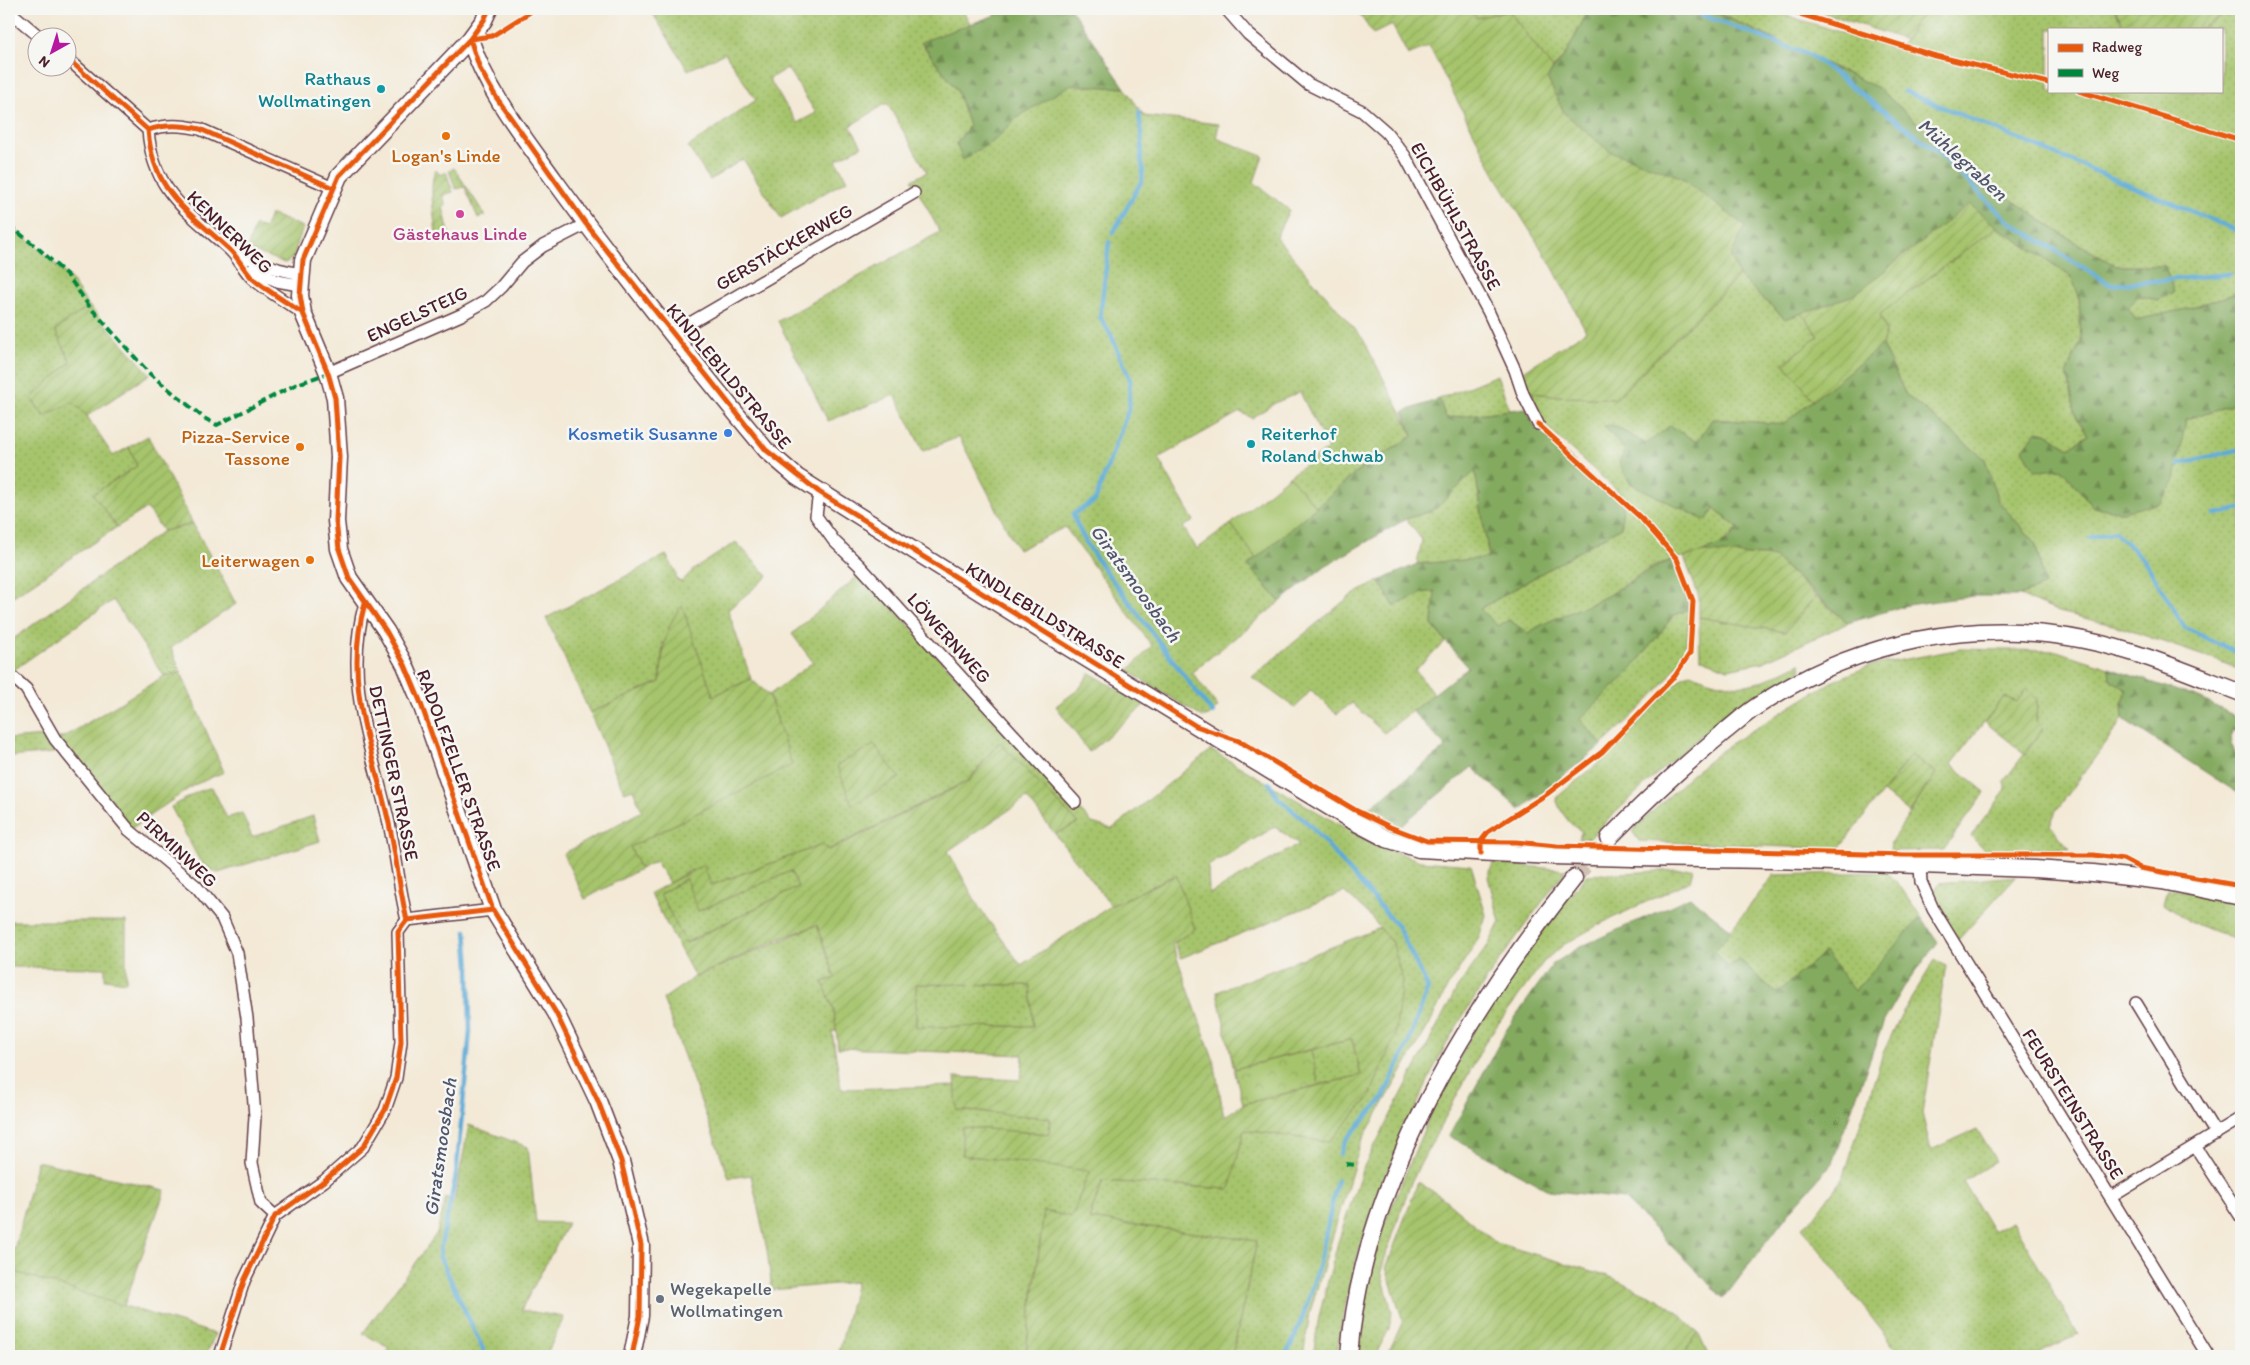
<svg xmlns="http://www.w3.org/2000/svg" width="2250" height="1365" viewBox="0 0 2250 1365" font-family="Itim,sans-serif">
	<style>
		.grass { fill: url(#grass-dots); stroke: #78724c; fill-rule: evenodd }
		.forest { fill: url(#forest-firs); stroke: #676446 }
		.park { fill: url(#park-crowns); stroke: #78724c }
		.garden { fill: url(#garden-furrows); stroke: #78724c; fill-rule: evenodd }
		.pitch { fill: #a6c46c; stroke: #78724c }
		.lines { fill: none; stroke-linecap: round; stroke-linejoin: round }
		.stream { stroke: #5daad6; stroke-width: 4.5 }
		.secondary-tunnel { stroke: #d1c1b4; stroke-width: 16; stroke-dasharray: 16 8; stroke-linecap: butt }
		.street-casing { stroke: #633d45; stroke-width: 14 }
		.secondary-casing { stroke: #633d45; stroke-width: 19 }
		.street { stroke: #fff; stroke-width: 11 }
		.secondary { stroke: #fff; stroke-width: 16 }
		.secondary-bridge-casing { stroke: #633d45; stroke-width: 19; stroke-linecap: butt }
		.secondary-bridge { stroke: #fff; stroke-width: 16 }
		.quiet { stroke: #00873e; stroke-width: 4; stroke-dasharray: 8 4; stroke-linecap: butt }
		.cycleway-casing { stroke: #f6f6f2; stroke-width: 8 }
		.cycleway { stroke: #e8590c; stroke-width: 5 }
		.culture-dot { fill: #0f9aa8; stroke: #f6f6f2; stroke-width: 2 }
		.food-dot { fill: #e8710a; stroke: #f6f6f2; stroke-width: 2 }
		.hotel-dot { fill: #d1479c; stroke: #f6f6f2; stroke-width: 2 }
		.shop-dot { fill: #3f7fe0; stroke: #f6f6f2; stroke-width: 2 }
		.worship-dot { fill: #6b7280; stroke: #f6f6f2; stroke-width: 2 }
		.labels { text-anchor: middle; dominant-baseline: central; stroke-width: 5; stroke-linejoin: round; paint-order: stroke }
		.culture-label { font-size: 19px; fill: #0d838f; stroke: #f6f6f2; text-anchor: end }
		.food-label { font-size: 19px; fill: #c56008; stroke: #f6f6f2; text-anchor: end }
		.street-label { font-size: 19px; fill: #4a1f2b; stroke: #f6f6f2 }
		.hotel-label { font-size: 19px; fill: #b23c85; stroke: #f6f6f2 }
		.shop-label { font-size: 19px; fill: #366cbe; stroke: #f6f6f2; text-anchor: end }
		.worship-label { font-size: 19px; fill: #5b616d; stroke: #f6f6f2; text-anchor: start }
		.water-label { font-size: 20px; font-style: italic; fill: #52576f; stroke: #f6f6f2 }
	</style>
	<defs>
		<pattern id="grass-dots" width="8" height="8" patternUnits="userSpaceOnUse" patternTransform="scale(1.25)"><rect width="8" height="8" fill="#a6c46c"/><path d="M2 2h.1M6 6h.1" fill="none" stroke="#90a85e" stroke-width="1.8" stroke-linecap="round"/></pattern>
		<pattern id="forest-firs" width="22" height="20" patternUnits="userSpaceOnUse" patternTransform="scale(1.25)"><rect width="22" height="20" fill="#84aa60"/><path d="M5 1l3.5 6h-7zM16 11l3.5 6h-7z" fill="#6e8a4f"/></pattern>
		<pattern id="park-crowns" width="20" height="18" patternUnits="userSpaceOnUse" patternTransform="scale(1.25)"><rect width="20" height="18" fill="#a6c46c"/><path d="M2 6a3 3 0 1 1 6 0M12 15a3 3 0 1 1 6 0" fill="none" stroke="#90a85e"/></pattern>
		<pattern id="garden-furrows" width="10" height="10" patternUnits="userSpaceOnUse" patternTransform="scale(1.25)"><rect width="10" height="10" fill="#a6c46c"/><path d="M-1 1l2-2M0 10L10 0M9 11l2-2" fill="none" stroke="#90a85e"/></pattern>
	</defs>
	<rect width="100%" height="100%" fill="#f6f6f2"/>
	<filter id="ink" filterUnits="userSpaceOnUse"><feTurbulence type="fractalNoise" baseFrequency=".02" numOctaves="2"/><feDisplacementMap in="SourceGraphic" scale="10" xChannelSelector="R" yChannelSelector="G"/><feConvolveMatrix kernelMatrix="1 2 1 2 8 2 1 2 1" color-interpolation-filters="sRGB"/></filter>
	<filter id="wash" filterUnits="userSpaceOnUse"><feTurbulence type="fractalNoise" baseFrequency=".0096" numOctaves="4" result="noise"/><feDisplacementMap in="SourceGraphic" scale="20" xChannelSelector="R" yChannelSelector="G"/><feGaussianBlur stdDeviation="1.12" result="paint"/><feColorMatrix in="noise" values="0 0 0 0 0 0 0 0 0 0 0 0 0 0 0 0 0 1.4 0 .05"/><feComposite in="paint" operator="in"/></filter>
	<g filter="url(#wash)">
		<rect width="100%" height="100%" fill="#f3e9d6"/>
		<!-- grass -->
		<path class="grass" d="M650 9H962L971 25 921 43 957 90 969 126 956 144 996 139 1018 117 1070 85 1125 88 1144 116 1219 124 1216 138 1263 156 1254 182 1289 210 1276 237 1363 339 1413 436 1362 468 1316 507 1289 476 1328 449 1300 392 1275 403 1252 418 1240 412 1158 458 1194 521 1183 527 1197 549 1231 524 1256 558 1248 565 1280 602 1192 672 1218 707 1209 716 1202 717 1128 671 1152 646 1065 527 1018 550 959 437 923 451 895 395 828 421 778 321 940 232 912 180 927 172 887 103 850 126 862 146 836 160 847 180 781 218 743 159 710 180 688 147 756 100 725 53 688 70ZM787 68 816 113 797 123 769 79Z
			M1472 9H1589L1567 52 1553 69 1509 11 1476 18Z
			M1709 9H1765L1899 50 1916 21 1933 9H2115L2125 29H2049V91H2221V29H2200L2234 9H2241V295L2234 294 2186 309 2136 320 2128 307 2139 296 2158 300 2165 266H2116L2062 234 1977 176 1878 88Z
			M454 168 485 215 478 218 465 187 456 189 449 171Z
			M9 225 39 249 68 276 89 306 55 330 71 362 31 398 44 416 73 402 87 416 113 456 129 447 137 466 94 494 117 527 9 599Z
			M1997 227 2071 276 2079 296 2081 341 2067 372 2076 416 2088 435 2069 448 2046 433 2062 468 2093 507 2186 419 2241 402V669L2117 626 2059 612 2020 596 2045 585 2035 542 1998 501 1985 459 1906 395 1882 345 1886 331 1880 314Z
			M1739 276 1785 319 1802 313 1818 336 1784 363 1813 400 1783 424 1713 419 1697 443 1646 444 1612 425 1738 528C1718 556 1689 552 1660 564 1639 572 1621 589 1601 599 1577 612 1551 618 1528 633L1509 620 1498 627 1480 609 1621 527 1623 496 1552 432 1540 419 1532 393 1569 397 1615 399Z
			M1497 375 1510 410 1446 418 1439 399Z
			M1475 470 1489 558 1417 564 1422 540 1406 519 1434 510Z
			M193 524 236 604 171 648 181 673 164 676 113 600 15 669 13 683H9V642L163 531Z
			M736 542 768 576 728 610 751 679 713 696 663 643 660 682 590 713 546 618 666 555 676 572V579L681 582 693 570Z
			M861 573 1092 823 1112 829 1211 750 1366 840 1420 861 1471 865 1486 915 1479 938 1448 986 1429 1025 1361 1142 1310 1312 1303 1356H1232L1257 1241 1089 1219 1103 1181 1229 1189 1244 1130 1329 1142 1369 1098 1392 943 1367 912 1344 892 1181 958 1174 943 1195 929 1175 875 1111 906 1055 834 1078 823 999 742 969 780 828 850 822 845 711 885 691 870 669 883 656 861 640 869 630 847 791 765 769 695 813 662 792 634ZM1275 827 1299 844 1209 894 1208 866Z
			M1379 581 1394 606 1423 593 1436 591 1432 625 1446 642 1415 670 1434 694 1384 733 1352 703 1337 714 1311 690 1295 708 1252 677 1349 597Z
			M1816 596 1848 623 1763 662 1728 669 1700 658 1699 617 1785 632Z
			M1689 609C1688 620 1689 633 1686 644 1676 681 1629 718 1602 745L1579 719 1630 671 1674 615Z
			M1961 649 2057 651 2109 668 2110 679 2127 690 2122 704 2123 719 2056 811 2050 825 2070 849 1985 851 1971 836 2006 790 2004 781 2043 729 2036 721 2037 700 2017 702 2004 697 1951 764 1985 792 1943 850 1890 851 1891 842 1936 773 1911 755 1839 849 1639 841 1632 831 1690 776 1730 744 1831 682 1869 666Z
			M1800 663 1801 671C1720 712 1654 774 1590 838L1578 839 1582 831C1570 827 1559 810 1556 798L1606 757 1681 678 1690 673C1741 694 1753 687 1800 663Z
			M44 736 55 753 9 757V739Z
			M212 787 227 818 242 813 252 837 313 816 320 841 218 873 202 865 171 807 197 792Z
			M1493 863 1566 870C1524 926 1483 981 1448 1041 1434 1066 1422 1093 1411 1119 1376 1195 1346 1273 1337 1356H1313L1319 1316 1338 1242 1362 1170 1457 988 1489 944 1500 922 1488 877Z
			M1693 869 1690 881 1600 924 1565 944 1545 960 1487 1039 1412 1180 1392 1235 1381 1271 1392 1312 1389 1329 1375 1356H1355L1362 1309 1379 1237 1433 1108 1485 1010 1563 902 1587 875Z
			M791 871 798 887 685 943 660 894 686 879 698 911Z
			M1887 872 1900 886 1921 917 1854 992 1776 993 1740 960 1728 967 1714 951 1774 875Z
			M2016 876 1958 940 1940 913 1933 894 1939 883Z
			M2168 889 2241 898V942L2190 922 2164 904Z
			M9 921H126V982L105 979V968L9 967Z
			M817 925 836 978 823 982 834 1011 837 1031H832L841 1089 956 1086 958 1110 1050 1118V1134L963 1128 962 1155 1090 1170 1072 1217 1044 1211 1026 1351 1043 1356H838L856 1282 772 1290 767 1250 751 1175 729 1178 663 999 695 977Z
			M1935 960 1946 965 1922 1113 1931 1150 1977 1129 1996 1161 1963 1181 1993 1231 2012 1221 2078 1334 2032 1356H1901L1802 1227 1814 1217 1844 1176 1883 1053 1901 1015Z
			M915 984 1031 985 1033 1026 916 1027Z
			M1352 1039 1361 1075 1319 1085 1311 1050Z
			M469 1125 528 1147 536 1222 568 1223 521 1310 564 1317 546 1356H385L389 1348 363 1333 437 1233 446 1197 454 1202Z
			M9 1270 215 1334 206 1356H9Z
			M1698 1332 1709 1356H1681Z"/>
		<!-- forest -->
		<path class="forest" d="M1012 9H1071L1125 88 1070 85 1018 117 996 139 963 160 956 144 969 126 957 90 921 42Z
			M1589 9H1709L1878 88 1977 176 2062 234 2116 266H2165L2174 292 2158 300 2139 296 2128 307 2136 320 2186 309 2234 294 2241 295V402L2186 419 2175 480 2160 503 2123 512 2093 507 2062 469 2035 471 2023 449 2037 431 2046 433 2069 448 2088 435 2076 416 2067 372 2081 341 2079 296 2071 276 1997 227 1968 205 1854 295 1785 319 1739 276 1731 256 1745 226 1680 177 1609 151 1564 113 1547 78 1567 52Z
			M1882 345 1906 395 1985 459 1998 501 2035 542 2045 585 2020 596H1974L1907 605 1848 623 1774 557 1704 552 1729 540 1738 528 1714 509 1706 521 1630 483 1619 462 1625 451 1604 426 1612 425 1646 444 1670 426 1697 442 1712 419 1783 424Z
			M1439 399 1446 418 1526 408 1535 427 1623 505 1621 527 1480 609 1498 626 1509 620 1528 633C1550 618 1575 612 1599 600 1624 588 1645 569 1671 561L1684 586 1689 609 1674 615 1630 671 1580 719 1602 745 1520 810 1472 767 1399 827 1365 811 1446 747 1412 711 1468 667 1432 625 1435 591 1423 593 1394 606 1379 581 1417 564 1489 558 1475 471 1434 510 1406 519 1325 566 1280 602 1248 565 1362 468 1413 436 1403 412Z
			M2109 668 2199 698 2241 719V734L2232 730C2230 741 2233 752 2241 760V795L2123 719 2122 704 2127 690 2110 679Z
			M1690 897 1731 930 1715 951 1728 967 1740 960 1776 993 1825 952 1854 991 1921 917 1938 942 1904 987 1884 1021 1832 1163 1792 1209 1724 1298 1624 1199 1548 1190 1449 1136 1507 1029 1553 964 1580 947Z"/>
		<!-- park -->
		<path class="park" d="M1311 1050 1319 1085 1243 1104 1234 1069Z"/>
		<!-- garden -->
		<path class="garden" d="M1356 9H1472L1476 18 1509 11 1553 69 1547 78 1564 113 1609 151 1680 177 1745 226 1731 256 1739 276 1615 399 1569 397 1532 393 1522 372 1586 331 1552 266 1497 178 1429 46 1408 55 1392 25 1373 34Z
			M1813 9H1933L1916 21 1906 40Z
			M2115 9H2234L2200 29H2125Z
			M436 170 441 175 446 172 453 192 443 195 446 206 443 207 450 237 437 242C436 226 427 183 436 170Z
			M1969 204 1997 227 1880 314 1886 331 1882 345 1813 400 1784 363 1818 336 1802 313 1854 295Z
			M270 214 303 227 293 258 285 263 247 249 255 225 265 228Z
			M89 306 150 374 87 416 73 402 44 416 31 398 71 362 55 330Z
			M148 436 193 524 163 531 147 508 117 527 93 494 137 466 129 447Z
			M1704 552 1774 557 1816 596 1785 632 1699 617V597L1684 557Z
			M682 606 713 696 751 679 769 695 792 765 630 847 640 869 585 899 563 854 642 811 633 789 624 792 590 713 660 682C663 654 663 628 682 606Z
			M181 673 224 772 194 785 129 830 55 739 66 736 164 676Z
			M1090 673 1144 705 1089 752 1056 706 1079 689Z
			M2026 689 2037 700 2036 721 2043 728 2025 754 1985 722 2004 697 2017 702Z
			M999 742 1078 823 1055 834 1027 798 948 851 980 909 1021 965 1111 906 1176 875 1195 929 1172 944 1214 1061 1224 1117 1243 1104 1361 1075 1352 1039 1234 1069 1217 992 1380 928 1393 943 1402 980 1395 1036 1369 1098 1329 1142 1244 1130 1230 1189 1102 1181 1089 1219 1257 1241 1232 1356H1043L1026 1352 1044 1211 1072 1217 1089 1171 962 1155V1127L1049 1134 1050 1118 957 1110 955 1077 1021 1080 1023 1055 838 1048 834 1011 823 982 835 978 817 925 779 939 695 977 650 893 704 865 711 885 822 845 828 850 846 842 969 781ZM791 871 798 887 686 943 660 894 686 879 698 911ZM916 984 1030 985 1033 1026 916 1027Z
			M874 745 900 778 852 805 837 765Z
			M1911 755 1936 773 1909 813 1883 792Z
			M37 1161 165 1190 124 1306 9 1270Z
			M1418 1182 1442 1197 1496 1243 1606 1275 1660 1300 1678 1313 1698 1332 1681 1356H1384L1391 1347 1403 1321 1386 1268Z"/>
		<!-- pitch -->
		<path class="pitch" d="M1289 476 1316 507 1256 558 1231 524Z"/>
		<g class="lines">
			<!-- stream -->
			<path class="stream" d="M1686 9 1812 56 1940 154 2008 221 2111 285 2230 274
				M1904 91 2241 232
				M1113 233 1142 180 1143 168 1141 160 1142 142 1139 112
				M1109 242 1100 317 1111 335 1130 379 1129 408 1095 501 1073 514C1084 547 1109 575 1130 603 1158 640 1184 677 1213 713
				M2178 464 2241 449
				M2215 514 2241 509
				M2090 538 2115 532 2144 560 2185 628 2241 654
				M1269 783 1278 798 1310 825 1398 927 1428 988 1408 1044 1383 1098 1345 1141 1340 1154
				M466 931 469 966 470 1032 456 1175 439 1255 486 1356
				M1286 1356C1314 1298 1324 1243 1337 1180"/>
		</g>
	</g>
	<g filter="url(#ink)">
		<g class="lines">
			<!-- secondary-tunnel -->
			<path class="secondary-tunnel" d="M1574 878 1609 838"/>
			<!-- street casing -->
			<g class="street-casing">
				<path id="street" d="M1226 9 1248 34 1308 84 1362 111 1386 132 1405 156 1489 313 1515 370 1523 394 1538 424
					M9 11 41 38
					M68 59 148 130
					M148 130C153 194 190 212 231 251 239 259 244 270 252 278 267 291 286 302 303 313
					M148 130C167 124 181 125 200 129L333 188
					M232 252 278 269 300 274
					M252 270 277 281 299 285
					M673 333 914 193
					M328 373 461 315 486 301 501 287 522 262 543 246 586 224
					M819 492 816 516 834 541 859 565 1075 802
					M365 603C343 681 371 745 388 819 396 853 399 887 407 920
					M15 679 26 689 55 739 129 830 196 886 222 918 237 953 247 1018 255 1116 252 1163 261 1203 275 1216
					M1920 866 1921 882 1933 909 2208 1356
					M2136 1003 2216 1134
					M2195 1146 2241 1217
					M2111 1197 2241 1118
					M220 1356 244 1281 275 1216 324 1181 363 1147 385 1110 396 1078 401 1042 398 932 407 920 493 910"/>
			</g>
			<!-- secondary casing -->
			<g class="secondary-casing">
				<path id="secondary" d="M489 9 484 20 470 39 339 176 303 260 300 295 303 313 328 373 335 398 339 457 336 521 339 549 349 578 386 631 405 665 420 701 493 910 556 1013 598 1101 621 1161 641 1245 640 1316 632 1356
					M470 39C487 92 523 136 555 181 622 273 694 363 766 450L797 477 1061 643 1349 819 1387 839 1419 849 1552 856
					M1609 838C1645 801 1683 766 1723 733 1736 723 1748 711 1762 703 1857 642 1972 617 2084 640 2139 651 2189 673 2241 693
					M1634 858 1775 860 2035 869 2093 873 2162 881 2241 897
					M1349 1356C1362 1182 1468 1012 1574 878"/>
			</g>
			<!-- street -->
			<use href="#street" class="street"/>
			<!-- secondary -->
			<use href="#secondary" class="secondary"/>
			<!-- secondary-bridge casing -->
			<g class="secondary-bridge-casing">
				<path id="secondary-bridge" d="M1552 856 1634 858"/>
			</g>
			<!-- secondary-bridge -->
			<use href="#secondary-bridge" class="secondary-bridge"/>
			<!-- quiet -->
			<path class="quiet" d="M9 225 39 249 68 276 89 306 150 374 204 418 217 425 295 385 328 373
				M1346 1164 1356 1165"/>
			<!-- cycleway casing -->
			<g class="cycleway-casing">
				<path id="cycleway" d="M489 9 484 20 470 39 339 176 303 260 300 295 303 313 328 373 335 398 339 457 336 521 339 549 349 578 386 631 405 665 420 701 493 910 556 1013 598 1101 621 1161 641 1245 640 1316 632 1356
					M1784 9 1932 55 2049 83
					M470 39 480 69 496 97 586 224 766 450 819 492 1196 726 1239 741 1355 810 1390 827 1427 841 1516 842 1557 846 1906 855H2094L2123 859 2140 868 2241 886
					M470 39 492 36 535 9
					M68 59 148 130
					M2079 91 2241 140
					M148 130C153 194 190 212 231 251 239 259 244 270 252 278 267 291 286 302 303 313
					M148 130C167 124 181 125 200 129L333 188
					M365 603C343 681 371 745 388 819 396 853 399 887 407 920
					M1481 853V841L1488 832 1547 794 1602 752 1675 676 1690 653 1693 601 1677 559 1641 518 1538 424
					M220 1356 244 1281 275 1216 324 1181 363 1147 385 1110 396 1078 401 1042 398 932 407 920 493 910"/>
			</g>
			<!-- cycleway -->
			<use href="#cycleway" class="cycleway"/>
		</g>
	</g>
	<!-- markers -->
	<g class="culture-dot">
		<circle cx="381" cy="89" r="5"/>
		<circle cx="1251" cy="444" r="5"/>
	</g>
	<g class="food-dot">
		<circle cx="446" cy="136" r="5"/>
		<circle cx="300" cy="447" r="5"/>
		<circle cx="310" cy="560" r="5"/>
	</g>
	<circle class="hotel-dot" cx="460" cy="214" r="5"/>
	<circle class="shop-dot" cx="728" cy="433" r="5"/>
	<circle class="worship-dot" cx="660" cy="1299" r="5"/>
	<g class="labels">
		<!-- culture labels -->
		<g class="culture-label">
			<text x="371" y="78">Rathaus<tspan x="371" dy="22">Wollmatingen</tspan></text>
			<text x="1261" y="433" text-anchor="start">Reiterhof<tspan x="1261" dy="22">Roland Schwab</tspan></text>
		</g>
		<!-- food labels -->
		<g class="food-label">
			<text x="446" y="155" text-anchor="middle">Logan's Linde</text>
			<text x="290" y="436">Pizza-Service<tspan x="290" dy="22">Tassone</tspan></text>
			<text x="300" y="560">Leiterwagen</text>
		</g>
		<!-- street labels -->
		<g class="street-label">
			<text transform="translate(1456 216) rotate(61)">EICHBÜHLSTRASSE</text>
			<text transform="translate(230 232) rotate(44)">KENNERWEG</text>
			<text transform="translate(784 247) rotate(-30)">GERSTÄCKERWEG</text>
			<text transform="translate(417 314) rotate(-25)">ENGELSTEIG</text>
			<text transform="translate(729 376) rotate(50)">KINDLEBILDSTRASSE</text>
			<text transform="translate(1045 615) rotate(32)">KINDLEBILDSTRASSE</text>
			<text transform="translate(949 638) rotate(48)">LÖWERNWEG</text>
			<text transform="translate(459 770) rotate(70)">RADOLFZELLER STRASSE</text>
			<text transform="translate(394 773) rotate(78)">DETTINGER STRASSE</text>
			<text transform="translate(177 849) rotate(43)">PIRMINWEG</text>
			<text transform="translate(2073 1104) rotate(58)">FEURSTEINSTRASSE</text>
		</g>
		<!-- hotel labels -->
		<g class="hotel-label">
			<text x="460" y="233">Gästehaus Linde</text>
		</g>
		<!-- shop labels -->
		<g class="shop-label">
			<text x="718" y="433">Kosmetik Susanne</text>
		</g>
		<!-- worship labels -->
		<g class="worship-label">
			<text x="670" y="1288">Wegekapelle<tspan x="670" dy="22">Wollmatingen</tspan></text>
		</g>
		<!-- water labels -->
		<g class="water-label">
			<text transform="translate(1963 159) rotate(42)">Mühlegraben</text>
			<text transform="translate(1136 583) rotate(54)">Giratsmoosbach</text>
			<text transform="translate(440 1147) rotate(-82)">Giratsmoosbach</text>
		</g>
	</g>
	<!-- margin -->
	<rect width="2250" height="1365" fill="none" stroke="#f6f6f2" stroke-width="30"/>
	<!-- legend -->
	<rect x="2048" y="28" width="175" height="65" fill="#f6f6f2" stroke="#b1a0a2"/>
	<rect x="2058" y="44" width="25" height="8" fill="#e8590c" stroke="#b1a0a2"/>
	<text x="2092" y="52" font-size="15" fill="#4a1f2b">Radweg</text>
	<rect x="2058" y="69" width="25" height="8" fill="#00873e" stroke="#b1a0a2"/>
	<text x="2092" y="78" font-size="15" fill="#4a1f2b">Weg</text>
	<!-- north arrow -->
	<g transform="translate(52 52) rotate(219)"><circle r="24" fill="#f6f6f2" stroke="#b1a0a2"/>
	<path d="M0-4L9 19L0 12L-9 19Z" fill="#b5179e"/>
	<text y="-8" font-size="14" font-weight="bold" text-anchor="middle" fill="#4a1f2b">N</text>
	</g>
</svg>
